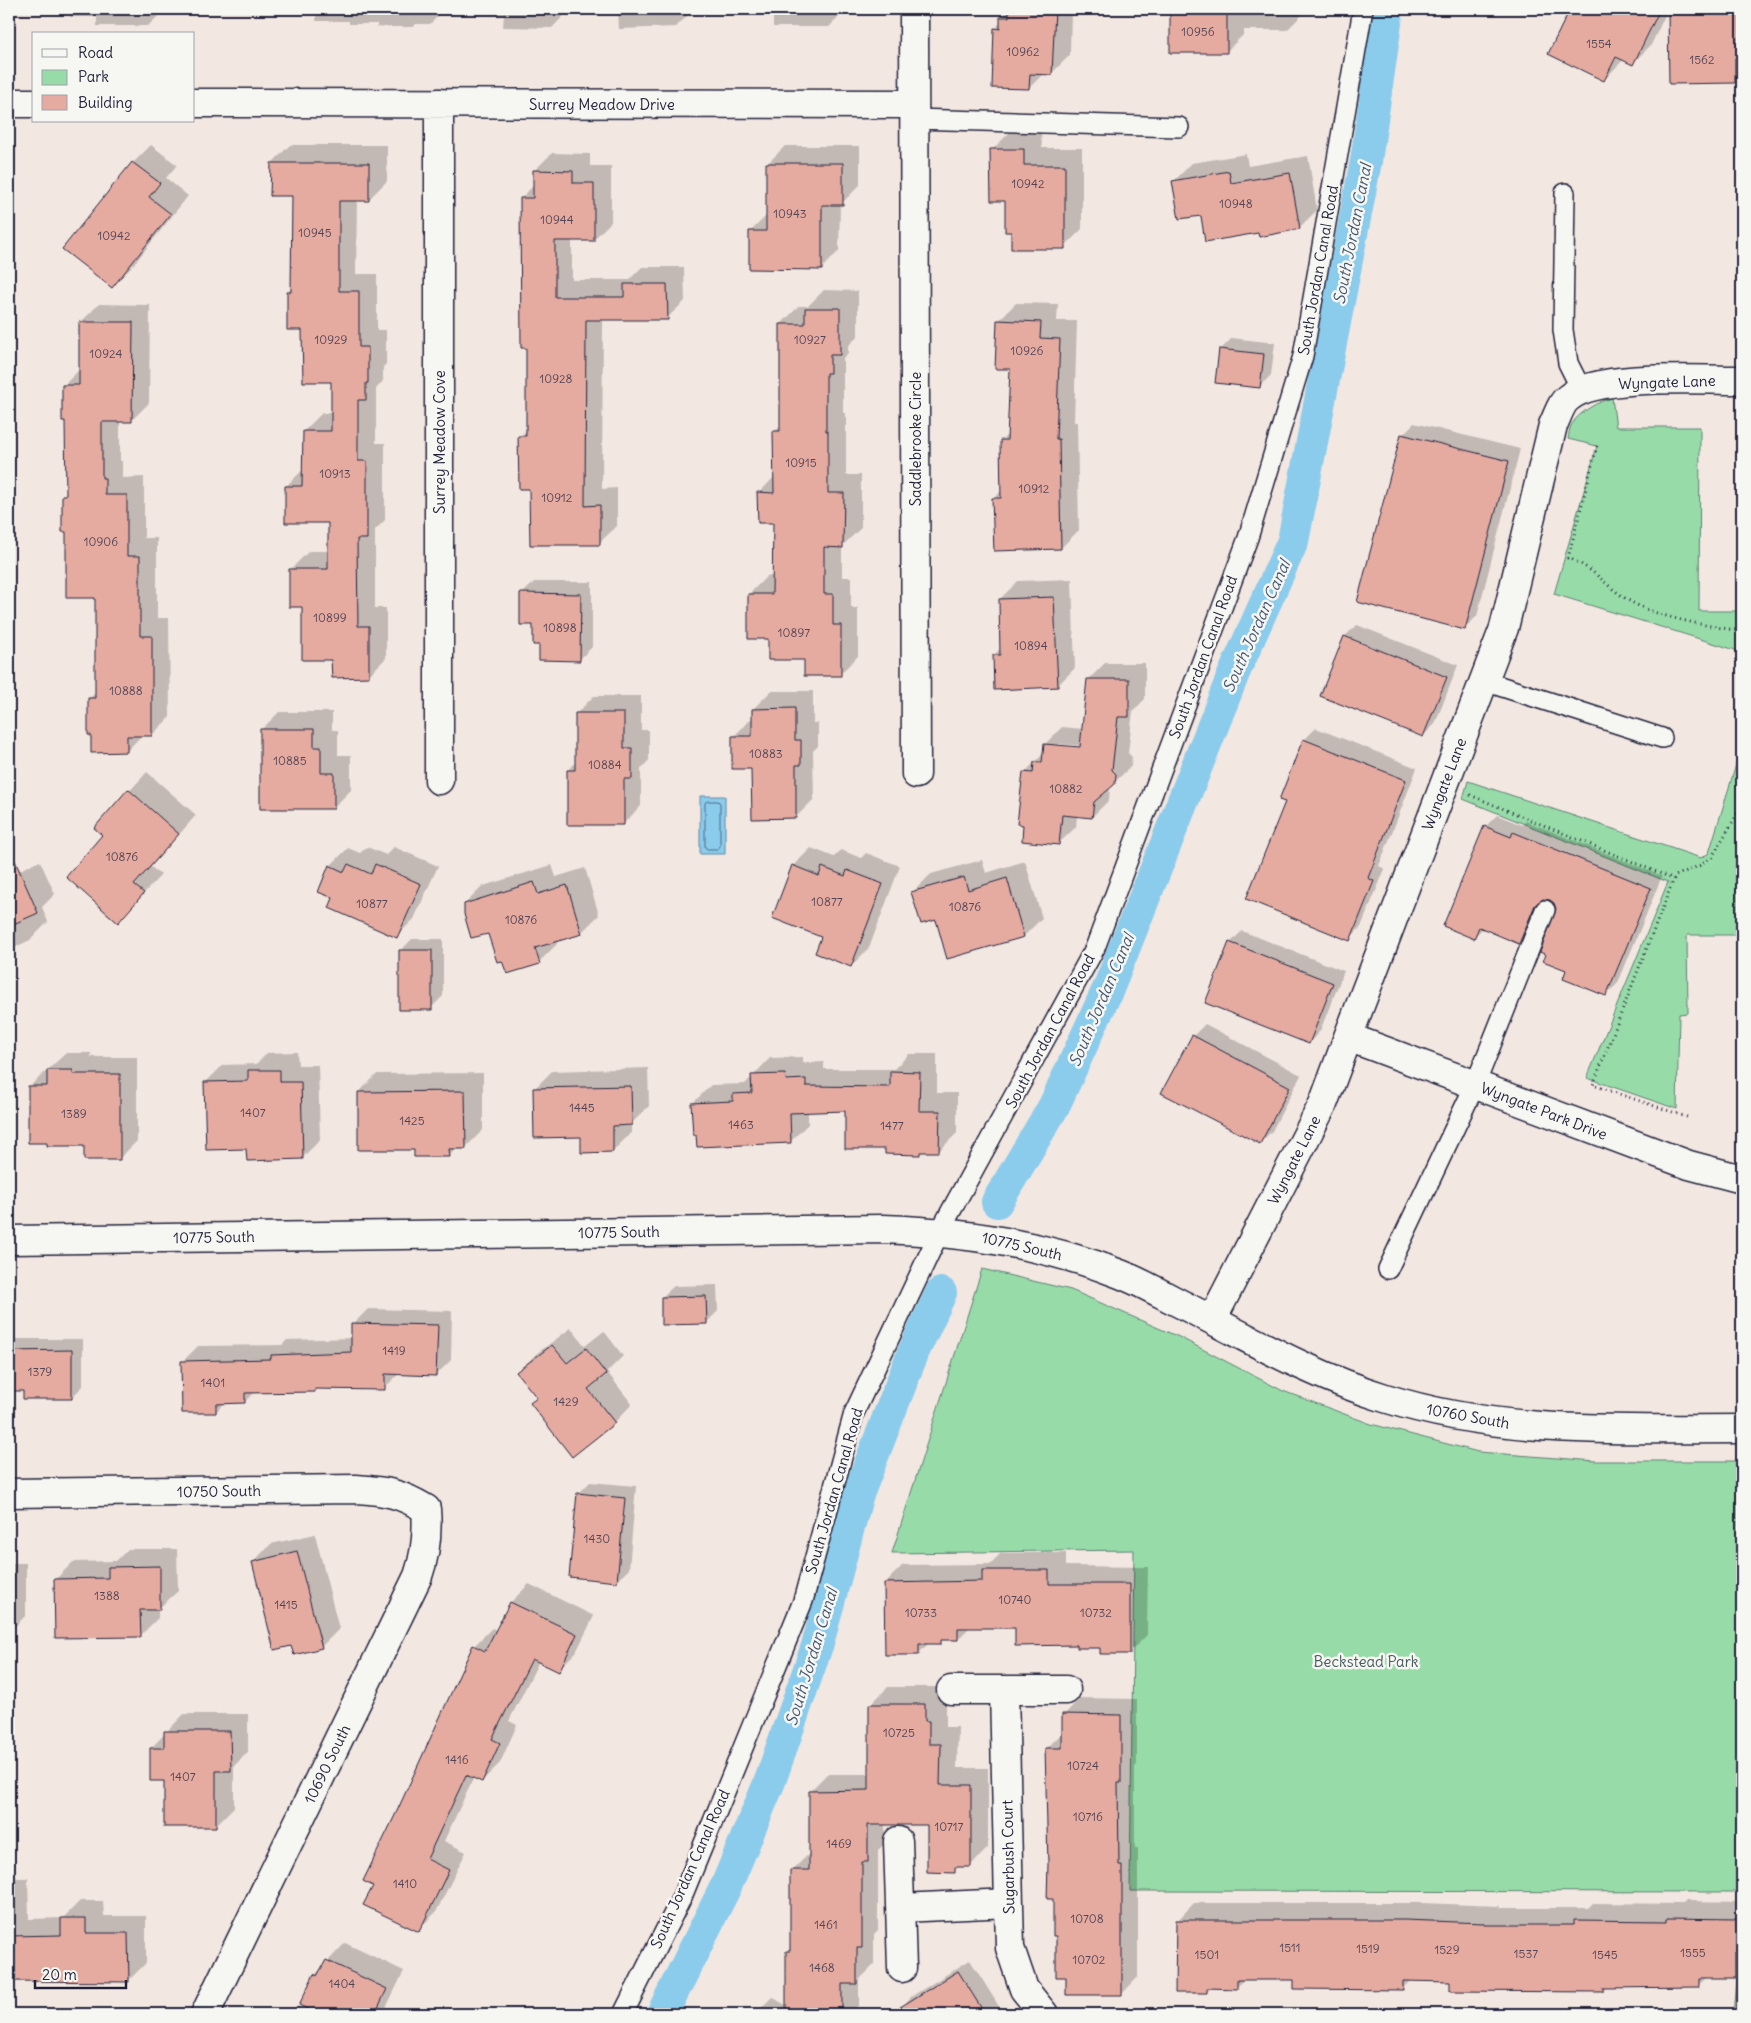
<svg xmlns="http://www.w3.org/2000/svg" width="1751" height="2023" viewBox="0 0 1751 2023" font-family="Delius,sans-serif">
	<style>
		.green { fill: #97dca8; stroke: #5c7f72 }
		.water { fill: #8bccec; stroke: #6188a5 }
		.shadow { fill: #0003; fill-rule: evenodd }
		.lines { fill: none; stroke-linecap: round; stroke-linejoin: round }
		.shore { stroke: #4c6682; stroke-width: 1 }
		.canal { stroke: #8bccec; stroke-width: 32 }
		.building { fill: #e5aba1; stroke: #22223b }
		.service-casing { stroke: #22223b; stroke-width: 22 }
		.minor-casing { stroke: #22223b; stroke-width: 31 }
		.path { stroke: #22223b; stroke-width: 3; stroke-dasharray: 1 4; stroke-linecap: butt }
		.service { stroke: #f6f6f2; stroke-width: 19 }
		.minor { stroke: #f6f6f2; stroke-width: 28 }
		.labels { text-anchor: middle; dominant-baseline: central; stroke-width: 5; stroke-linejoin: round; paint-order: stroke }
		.number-label { font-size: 12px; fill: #534454 }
		.street-label { font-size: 15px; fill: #22223b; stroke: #f6f6f2 }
		.park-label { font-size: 15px; fill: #455a5c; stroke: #f6f6f2 }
		.water-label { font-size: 16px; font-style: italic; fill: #425570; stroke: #f6f6f2 }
	</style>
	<rect width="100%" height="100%" fill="#f3e7e2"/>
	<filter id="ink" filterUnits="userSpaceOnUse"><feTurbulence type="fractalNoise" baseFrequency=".02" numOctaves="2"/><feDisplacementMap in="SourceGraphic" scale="10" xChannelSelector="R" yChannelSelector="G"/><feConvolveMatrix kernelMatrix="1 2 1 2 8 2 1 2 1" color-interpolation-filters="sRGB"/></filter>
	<g filter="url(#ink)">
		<!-- green -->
		<path class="green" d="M1612 398 1616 427H1700L1699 611H1742V652L1554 594 1597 446 1568 439C1569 435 1569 428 1572 424 1579 412 1599 401 1612 398Z
			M1742 745V935H1687L1688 1013 1679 1014 1677 1109 1587 1078 1668 882 1463 799 1468 781 1701 858 1709 853Z
			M982 1269 1071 1290 1179 1337 1283 1391 1371 1424 1478 1452 1596 1461H1742V1892L1130 1891 1134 1550 892 1553Z
			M1742 1916V2014H1733Z"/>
		<!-- water -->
		<path class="water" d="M700 796H725V854H700Z"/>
		<!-- shadow -->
		<path class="shadow" d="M51 9H231L229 11 162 12 148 26H97V17H70V9Z
			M316 9H570L552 28 503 27 504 14H494V11L444 10 430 24H416L413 27H377V24H349V21H316Z
			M618 9H694L676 27 619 29Z
			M773 9H847L829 27H773Z
			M1010 9H1071L1070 55 1052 73H1044L1029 88 995 29 1001 22V18Z
			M1175 9H1305V12L1287 30H1244V34L1226 52 1171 13Z
			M1572 9H1668L1651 45 1633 63 1624 59 1604 80 1550 54Z
			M1670 9H1742V74L1734 82H1670Z
			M1010 132H1041L1042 148H1082V229L1064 247 1012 230 1006 200 992 150Z
			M151 145 177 165 166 178 188 196 130 269 112 286 64 248 133 163Z
			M290 145H387V181L369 199H357L356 274H377V330H386V364L383 367V381L376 389V443H385V520L375 530V608H386V658L368 676 333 659 291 569 309 551H330V522L286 486 304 469V431L322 413H332V381L304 329 288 292 292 288 293 194 272 163Z
			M785 146H860V185L842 203H840L839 251 821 269 750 232 767 215V164Z
			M552 153 590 154V166H611V222L593 240H572V280H629L642 267H684L685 301 667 318 603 319 602 489 617 488V526L599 543 531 487 519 437 528 429V347L521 198 534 185V171Z
			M1246 154 1248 166 1308 156 1317 210 1299 228 1259 231 1202 214 1174 181 1192 163Z
			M824 290 858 291V336L848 346V353L843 358V413H846V475H861V528L842 546V577H851V608H858V656L840 674 805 659 769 638 749 594 767 576H774V522L759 493 775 476 774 432 781 426V324L799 306H808Z
			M1016 303 1058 304 1057 321H1077L1074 422H1077L1079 530 1061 548 994 499 1002 490 1001 441 1009 433 1011 368 998 321Z
			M99 304 150 305 149 403 131 421H120V461H122V478L144 477V538H157V618H169L170 717 152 735H142L127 751 92 734 89 699 96 692V597L67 531 64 495 67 492V438L64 385 80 369 81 322Z
			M1232 338 1275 343 1271 375 1259 387 1220 350Z
			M1414 423 1520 449 1477 616 1465 628 1402 435Z
			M1072 579 1075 668 1057 686 994 655 1001 648 1000 599 1018 581Z
			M534 582H592V647L580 659 541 644 522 594Z
			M1357 625 1458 665 1435 724 1423 736 1345 636Z
			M1105 663H1145V699L1133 711 1128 753 1132 757 1131 766 1110 787 1109 800 1092 817 1077 816 1076 827 1059 843 1024 773 1044 753 1045 744 1062 727 1083 729 1088 680ZM1059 744 1086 746V749L1056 746Z
			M771 691H813V723H818V746L813 751 814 799 796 817 752 768 733 737 751 719H753V709Z
			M594 696H641V730H649V760L641 769V806L623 824 568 770 576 762V714Z
			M279 712H332V730H338V755H351V790L333 808 261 730Z
			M1316 728 1417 768 1379 866 1385 869 1361 927 1349 939 1287 801 1304 740Z
			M147 772 196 815 151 867 161 875 118 921 104 835 96 828Z
			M1497 815 1522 825 1526 821 1662 876 1618 983 1606 995 1568 969 1557 909 1555 903 1550 899 1544 898 1531 930 1519 942 1484 927 1474 937 1485 827Z
			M367 847 386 855 394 847 438 866 414 919 396 937 334 898 330 866 348 848 360 853Z
			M811 848 834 857 841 850 861 858 866 853 900 866 869 948 851 966 823 936 793 866Z
			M982 860 986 873 1025 861 1042 918 1024 936 948 957 937 919 913 892 931 874Z
			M40 861 55 894 42 907 48 922 30 940 9 950V875Z
			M552 865 556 877 585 868 599 915 581 933 556 941 557 944 539 962 488 932 465 904 483 886Z
			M1242 931 1344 971 1320 1031 1309 1043 1230 943Z
			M412 939H443V996L431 1008 400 951Z
			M1205 1024 1301 1075 1272 1131 1260 1143 1193 1036Z
			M297 1052 298 1065H318L320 1140 302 1158 248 1147 205 1083 223 1065 256 1064 267 1053Z
			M66 1053H91V1057H137V1141L119 1159 85 1145 49 1142 29 1087Z
			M909 1054H937V1093H957V1133L939 1151H922L919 1154 886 1148 847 1110 808 1111V1124L790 1142 693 1103 711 1085 745 1084 770 1058 803 1057V1063L824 1062V1069H894Z
			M648 1068 649 1106 631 1124V1133L613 1151 582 1135 534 1089 552 1071Z
			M483 1073V1130L465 1148H457L449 1156 415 1148 359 1092 377 1074Z
			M717 1285 718 1311 706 1323 662 1297 674 1286Z
			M368 1309 452 1311 451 1360 436 1375 399 1374 384 1388 318 1387 315 1390 255 1392 244 1402H225L216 1412 183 1361 198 1346 282 1345 287 1340 352 1338 353 1324Z
			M571 1328 585 1346 604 1331 623 1356 607 1372 632 1404 615 1422 572 1455 538 1397 518 1372 536 1354Z
			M13 1339H83V1386L72 1397 24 1389 9 1390V1344Z
			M590 1482 636 1486 629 1569 617 1581 578 1494Z
			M315 1534 339 1629 321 1647 292 1644 253 1562 271 1544Z
			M128 1549H177L178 1591 158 1609V1618L140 1636 55 1580 73 1562 116 1561Z
			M1001 1553H1066V1566L1148 1567 1147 1635 1129 1653 1078 1643 1016 1627H970L958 1639H943L940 1642H930L919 1653 885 1583 903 1565 990 1564Z
			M9 1563H26V1615L9 1633Z
			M529 1584 594 1616 576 1652 558 1670 539 1661 509 1721 517 1725 500 1763 482 1781 474 1777 444 1841 466 1852 436 1912 418 1930 374 1885 474 1646 492 1628 497 1630 511 1602Z
			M888 1687H942V1704H946V1727H958L957 1768H988V1848L971 1865H961L954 1871 928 1824H885V1843L878 1850V1930L874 1934V1965L859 1980V2005L849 2014H755L772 1997 787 2006V1952L791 1948V1871L810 1853V1791L827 1774H870L871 1704Z
			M1080 1698 1137 1699V1765L1135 1767V1848H1138V1977L1122 1994 1067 1976 1049 1864 1047 1748 1063 1732 1064 1715Z
			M184 1714H248V1752L234 1766V1807L216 1825 165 1780 151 1748Z
			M9 1878H28L29 1919 63 1918 80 1901H103L104 1916H146V1963L128 1981 9 1980Z
			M1686 1901 1742 1902V1970L1734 1978H1707L1699 1986 1607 1987 1603 1991 1411 1980 1403 1988 1295 1979H1245L1237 1987H1212L1207 1992 1177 1921 1194 1903H1422L1500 1906V1908H1588L1593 1903 1683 1904Z
			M345 1943 404 1971 383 2014H309L311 2010 301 2005 315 1975Z
			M970 1960 1000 2008 994 2014H905L901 2008 912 1996Z
			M1008 2010 1011 2014H1003Z"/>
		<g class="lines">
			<!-- shore -->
			<path class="shore" d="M708 801H718L720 803V846L718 849H707L705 847V803Z"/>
			<!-- canal -->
			<path class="canal" d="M997 1202 1054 1106 1108 989 1234 673 1293 541 1366 161 1388 9
				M662 2014 727 1884 770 1781 818 1643 857 1497 913 1353 941 1293"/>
		</g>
		<!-- building -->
		<path class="building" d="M1009 9H1055L1052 75 1030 74 1029 89 992 88 994 28 1000 29V17H1009Z
			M1193 9H1227V53H1170V12H1193Z
			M1570 9H1660L1633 65 1616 57 1604 81 1548 54Z
			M1668 9H1742V58H1735V83L1669 84Z
			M990 149H1024V165H1065V249H1011V232H1005V201H991Z
			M132 162 160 183 149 197 171 214 112 288 62 249Z
			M271 163H369V201H339V291H359V347H368V383H366V400H358V461H367V539H357L358 626H369V677L332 678 331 660H302V607H289V569H328V523H285V486H302L303 431H331V382H303L302 330H287V292H291L292 196H270Z
			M766 163H843V205H822V270L749 269V231H766Z
			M533 170 573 171V183H594V241H555V297H624V284H667L668 320H586L585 506 600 505V545H530L529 489H519L518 436H526V348H521L520 198H533Z
			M1229 171 1231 183 1290 173 1300 229 1259 237 1258 233 1205 242 1201 216 1179 219 1172 181Z
			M805 308H840V355H830V373H826V431H828V493H844L843 548 824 547V594H833V625H841V676H804V660H768V639H748V594H772L773 523H758L757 492 774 493 773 431H780V324H805Z
			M997 320 1041 322 1040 338 1060 339 1056 439H1059L1061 549 994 551 992 498H1001L1000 440H1007L1010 369H995Z
			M79 322H133L132 422H102V478H105V495H127V556H140V636H152V736H127V752L91 753V735H88V698H95V598H66V532H62V495H66L65 421H62V385H79Z
			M1219 349 1264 354 1260 388 1215 383Z
			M1401 434 1509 461 1465 630 1357 602Z
			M520 593 581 594 580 661 539 660V645H533V625H520Z
			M1054 597 1058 687 994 690 993 655H1000L999 599Z
			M1344 636 1447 677 1423 737 1320 696Z
			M1087 679H1129V717H1118L1112 770 1116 774 1115 784 1094 802 1092 818 1062 815 1059 845 1022 841 1023 825 1017 824 1023 772 1033 773 1034 762H1042L1044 744 1080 747Z
			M795 708V740H801V765H796V818L752 819 751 769H732V736H752V709Z
			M575 713H624V748H632V779H624V825H567V770H575Z
			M260 729H314V747H321V773H334V809H260Z
			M1303 739 1406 780 1368 878 1374 881 1350 941 1246 899 1285 802 1279 800Z
			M128 789 179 834 134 885 144 893 118 923 66 877 102 835 94 828Z
			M1484 826 1511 837 1513 832 1651 888 1606 996 1563 979 1566 970 1543 961 1546 955 1540 952 1556 909 1554 903 1550 900 1543 899 1535 905 1519 944 1479 927 1474 939 1443 926Z
			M9 847 38 913 9 926Z
			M348 864 371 874 375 864 421 884 397 938 329 908 333 898 318 892 329 865 344 872Z
			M792 865 819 876 822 867 845 876 847 870 883 884 851 967 815 953 821 937 772 918Z
			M964 877 968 890 1007 878 1024 937 947 959 936 920 921 924 911 892Z
			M534 882 538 894 567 885 582 934 535 948 540 964 507 974 502 961 497 962 488 934 471 938 464 914V904Z
			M1229 942 1333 983 1309 1044 1205 1003Z
			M399 950H432V1010H399Z
			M1192 1035 1290 1087 1260 1144 1161 1093Z
			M47 1070H73V1074H120V1160H84V1146H47V1143H28V1086H47Z
			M248 1070H280V1082H301L303 1159 247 1161 246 1149 206 1150 204 1082 248 1081Z
			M890 1071 920 1072 919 1111H940L939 1152H920V1155L885 1154V1149H845V1111L790 1113 791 1143 697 1147 696 1135H693L691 1103 733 1101V1094L752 1093 751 1075 785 1074 786 1080 806 1079V1086L890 1087Z
			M631 1086 632 1125 613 1126V1152L581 1153V1137L534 1138 533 1088Z
			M465 1091 466 1149H449L450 1157H414V1150H358V1092Z
			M706 1296 707 1324 661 1325V1297Z
			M351 1323 438 1325 436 1376 385 1374V1390L315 1389V1392L245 1393V1403L216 1404V1413H182L181 1361 271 1359V1355L351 1352Z
			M552 1345 567 1363 586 1348 606 1374 588 1389 615 1423 572 1457 530 1403 537 1398 516 1372Z
			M72 1350V1399H23V1391H9V1351Z
			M577 1493 625 1498 617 1582 569 1577Z
			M297 1551 322 1648 294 1655 291 1646 274 1650 252 1562Z
			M160 1566V1610H140L141 1637 55 1638 54 1579 108 1578V1567Z
			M982 1570H1049V1584H1130V1654H1100V1648H1077V1645L1015 1646V1628H958V1640H941V1644H919V1655H885L884 1583 982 1581Z
			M510 1602 577 1634 559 1672 532 1659 492 1739 500 1743 482 1782 466 1775 427 1859 449 1870 419 1932 363 1905 373 1886 363 1881 398 1809 473 1645 485 1651Z
			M869 1704H925V1721H929V1744H941L940 1785H971V1867H955V1873L927 1872V1825H868V1862H862V1948H857V1984H842V2014H786V1951H790V1870H809V1791L869 1790Z
			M1062 1714 1121 1715V1783H1118L1119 1865H1122V1995H1066V1977H1056V1936H1053V1899H1047L1048 1864 1045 1748H1062Z
			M164 1731H230L231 1771H216V1827H164V1781H150V1748H164Z
			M61 1918H86V1933H128L129 1982 9 1981V1936L61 1935Z
			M1667 1918 1738 1919V1953H1735V1979H1700V1987L1603 1988V1992L1450 1991V1982L1403 1981V1990L1294 1989V1980H1237V1989L1207 1988V1993H1175L1176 1920H1404L1484 1923V1925H1574V1920L1667 1921Z
			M326 1960 387 1989 375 2014H318L299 2005 314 1974 317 1976Z
			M958 1971 985 2014H889Z"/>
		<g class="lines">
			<!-- service casing -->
			<g class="service-casing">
				<path id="service" d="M914 119 1179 127
					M1565 193 1563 330 1568 363 1582 391
					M1484 681 1662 738
					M1388 1269 1475 1085 1545 910
					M623 2014 682 1897 803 1601 854 1413 940 1231 1095 948 1248 538 1303 356 1363 9"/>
			</g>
			<!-- minor casing -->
			<g class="minor-casing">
				<path id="minor" d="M914 9 916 774
					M9 103H34
					M194 103 914 104
					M439 103V780
					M1348 1037 1689 1165 1742 1179
					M9 1240 883 1229C964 1232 1044 1244 1120 1274 1141 1282 1161 1294 1181 1304 1248 1338 1313 1376 1385 1398 1501 1435 1622 1429 1742 1429
					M1212 1320 1323 1104 1348 1037 1504 628 1553 425C1557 417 1561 403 1568 398 1596 373 1704 380 1742 380
					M9 1493 356 1489C386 1491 400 1493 426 1509 428 1533 426 1553 418 1576L205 2014
					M951 1690H1066
					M1004 1690 1010 1948 1024 1989 1044 2014
					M898 1841 902 1968
					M901 1908 1009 1903"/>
			</g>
			<!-- path -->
			<path class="path" d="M1597 446 1568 558C1596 569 1604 585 1628 600 1657 618 1708 626 1742 631
				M1470 795 1674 879
				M1687 1117 1593 1085 1675 876 1701 865 1712 857 1742 806"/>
			<!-- service -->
			<use href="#service" class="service"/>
			<!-- minor -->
			<use href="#minor" class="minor"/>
		</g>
	</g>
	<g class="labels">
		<!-- number labels -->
		<g class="number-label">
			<text x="1198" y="31">10956</text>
			<text x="1599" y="43">1554</text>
			<text x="1023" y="51">10962</text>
			<text x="1702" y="59">1562</text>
			<text x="1028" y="183">10942</text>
			<text x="1236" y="203">10948</text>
			<text x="790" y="213">10943</text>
			<text x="557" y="219">10944</text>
			<text x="315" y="232">10945</text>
			<text x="114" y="235">10942</text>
			<text x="331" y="339">10929</text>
			<text x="810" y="339">10927</text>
			<text x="1027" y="350">10926</text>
			<text x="106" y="353">10924</text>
			<text x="556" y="378">10928</text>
			<text x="801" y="462">10915</text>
			<text x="335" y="473">10913</text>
			<text x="1034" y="488">10912</text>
			<text x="557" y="497">10912</text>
			<text x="101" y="541">10906</text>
			<text x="330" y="617">10899</text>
			<text x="560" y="627">10898</text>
			<text x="794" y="632">10897</text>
			<text x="1031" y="645">10894</text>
			<text x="126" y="690">10888</text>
			<text x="766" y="753">10883</text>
			<text x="290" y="760">10885</text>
			<text x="605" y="764">10884</text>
			<text x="1066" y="788">10882</text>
			<text x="122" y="856">10876</text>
			<text x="827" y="901">10877</text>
			<text x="372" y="903">10877</text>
			<text x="965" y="906">10876</text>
			<text x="521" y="919">10876</text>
			<text x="582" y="1107">1445</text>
			<text x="253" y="1112">1407</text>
			<text x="74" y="1113">1389</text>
			<text x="412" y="1120">1425</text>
			<text x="741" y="1124">1463</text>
			<text x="892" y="1125">1477</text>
			<text x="394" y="1350">1419</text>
			<text x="40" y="1371">1379</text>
			<text x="213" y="1382">1401</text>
			<text x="566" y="1401">1429</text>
			<text x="597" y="1538">1430</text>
			<text x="107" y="1595">1388</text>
			<text x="1015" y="1599">10740</text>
			<text x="286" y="1604">1415</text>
			<text x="921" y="1612">10733</text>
			<text x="1096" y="1612">10732</text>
			<text x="899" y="1732">10725</text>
			<text x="457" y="1759">1416</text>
			<text x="1083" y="1765">10724</text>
			<text x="183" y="1776">1407</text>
			<text x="1088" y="1816">10716</text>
			<text x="949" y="1826">10717</text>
			<text x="839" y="1843">1469</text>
			<text x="405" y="1883">1410</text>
			<text x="1087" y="1918">10708</text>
			<text x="826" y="1924">1461</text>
			<text x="1290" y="1947">1511</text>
			<text x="1368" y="1948">1519</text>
			<text x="1447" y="1949">1529</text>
			<text x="1693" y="1952">1555</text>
			<text x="1526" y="1953">1537</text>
			<text x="1207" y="1954">1501</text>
			<text x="1605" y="1954">1545</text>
			<text x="1089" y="1959">10702</text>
			<text x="822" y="1967">1468</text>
			<text x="342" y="1983">1404</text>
		</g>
		<!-- street labels -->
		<g class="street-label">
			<text x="602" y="104">Surrey Meadow Drive</text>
			<text transform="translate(1318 270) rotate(-80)">South Jordan Canal Road</text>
			<text transform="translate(1667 382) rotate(-2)">Wyngate Lane</text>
			<text transform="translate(915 439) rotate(-90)">Saddlebrooke Circle</text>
			<text transform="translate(439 442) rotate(-90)">Surrey Meadow Cove</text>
			<text transform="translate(1203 657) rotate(-70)">South Jordan Canal Road</text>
			<text transform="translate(1444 784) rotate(-69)">Wyngate Lane</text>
			<text transform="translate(1050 1031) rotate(-62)">South Jordan Canal Road</text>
			<text transform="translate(1544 1111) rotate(21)">Wyngate Park Drive</text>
			<text transform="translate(1294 1160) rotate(-63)">Wyngate Lane</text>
			<text transform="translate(619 1232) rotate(-1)">10775 South</text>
			<text transform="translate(214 1237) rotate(-1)">10775 South</text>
			<text transform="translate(1022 1246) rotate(13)">10775 South</text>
			<text transform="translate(1468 1416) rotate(10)">10760 South</text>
			<text transform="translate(219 1491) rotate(-1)">10750 South</text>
			<text transform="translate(834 1491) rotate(-74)">South Jordan Canal Road</text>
			<text transform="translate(327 1764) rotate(-64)">10690 South</text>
			<text transform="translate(1008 1857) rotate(-91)">Sugarbush Court</text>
			<text transform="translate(690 1869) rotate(-66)">South Jordan Canal Road</text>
		</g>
		<!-- park labels -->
		<g class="park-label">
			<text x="1366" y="1661">Beckstead Park</text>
		</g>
		<!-- water labels -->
		<g class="water-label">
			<text transform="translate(1352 234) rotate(-79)">South Jordan Canal</text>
			<text transform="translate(1256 626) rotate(-66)">South Jordan Canal</text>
			<text transform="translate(1101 1000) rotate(-67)">South Jordan Canal</text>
			<text transform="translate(811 1657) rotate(-73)">South Jordan Canal</text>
		</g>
	</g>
	<!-- margin -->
	<rect width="1751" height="2023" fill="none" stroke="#f6f6f2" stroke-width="30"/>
	<rect x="15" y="15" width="1721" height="1993" fill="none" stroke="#22223b" stroke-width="2" filter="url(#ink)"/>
	<!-- legend -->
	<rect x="32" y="32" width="162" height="90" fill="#f6f6f2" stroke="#a1a1a9"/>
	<rect x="42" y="49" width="25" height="8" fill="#f6f6f2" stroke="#a1a1a9"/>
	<text x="78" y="58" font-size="15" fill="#22223b">Road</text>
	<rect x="42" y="70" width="25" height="15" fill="#97dca8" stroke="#a1a1a9"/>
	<text x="78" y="82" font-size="15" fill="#22223b">Park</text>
	<rect x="42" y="95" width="25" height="15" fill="#e5aba1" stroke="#a1a1a9"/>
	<text x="78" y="108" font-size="15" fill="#22223b">Building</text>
	<!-- scale -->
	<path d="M35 1980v8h91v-8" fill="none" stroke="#22223b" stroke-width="2.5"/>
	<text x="42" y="1980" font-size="15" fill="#22223b" stroke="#f6f6f2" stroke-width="4" paint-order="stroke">20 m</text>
</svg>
